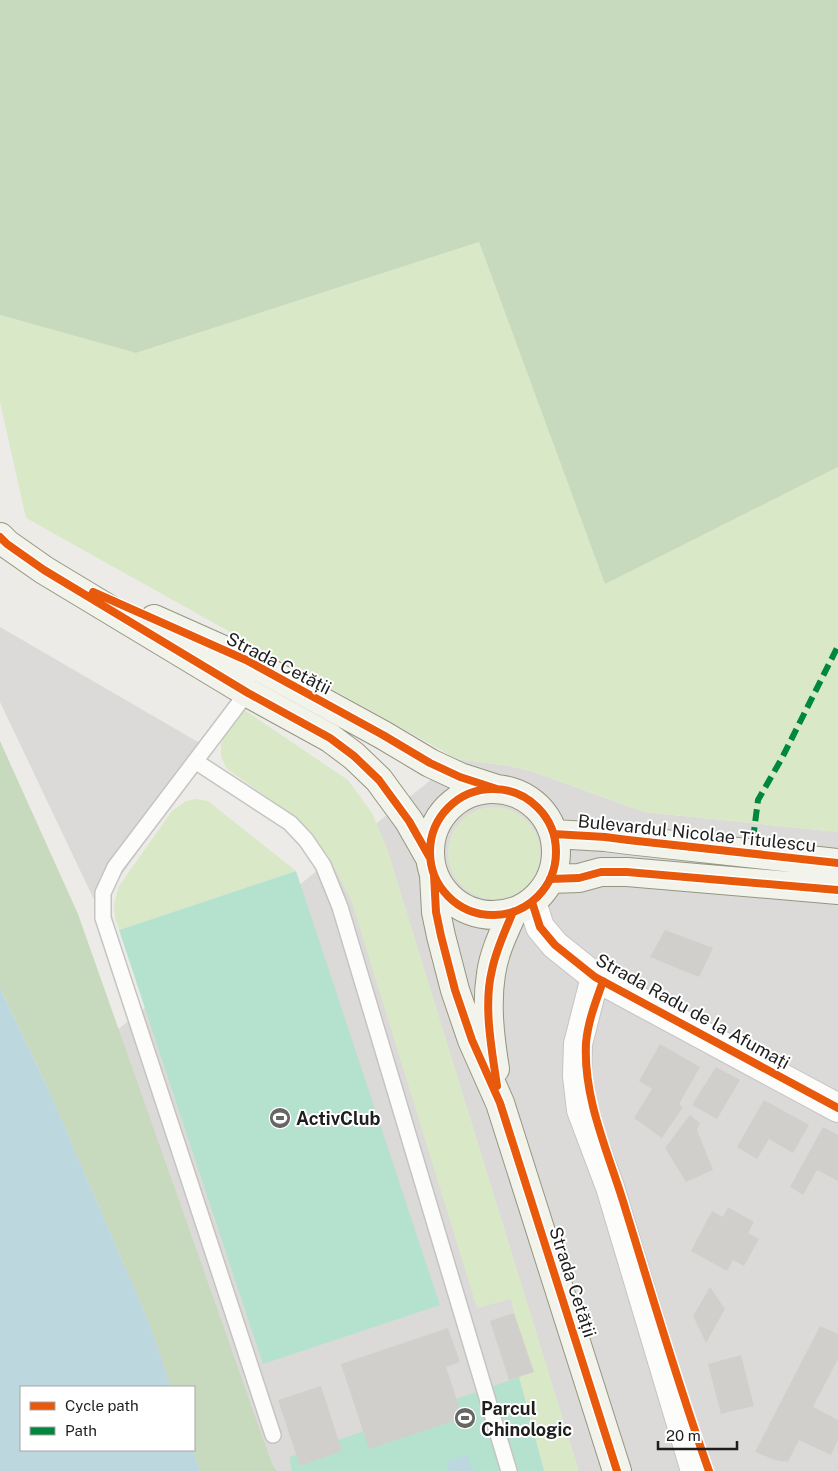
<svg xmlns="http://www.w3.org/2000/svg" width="838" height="1471" viewBox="0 0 838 1471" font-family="'Public Sans',sans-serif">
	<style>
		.residential { fill: #dcdad8 }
		.religious { fill: #dbdad8 }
		.grass { fill: #d9e9c7 }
		.forest { fill: #c8dabd }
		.pitch { fill: #b4e2cf }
		.water { fill: #bcd7de }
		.building { fill: #d1cfcc }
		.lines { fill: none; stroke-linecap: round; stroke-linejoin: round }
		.lane-casing { stroke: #c5c4c3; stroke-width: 18 }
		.street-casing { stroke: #c5c4c3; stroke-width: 30 }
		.secondary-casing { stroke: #949680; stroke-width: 30 }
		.lane { stroke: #fcfcfb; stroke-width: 15 }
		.street { stroke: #fcfcfb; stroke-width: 28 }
		.secondary { stroke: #f2f3ea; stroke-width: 28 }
		.quiet { stroke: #00873e; stroke-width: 6; stroke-dasharray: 12 6; stroke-linecap: butt }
		.cycleway-casing { stroke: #fff; stroke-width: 11 }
		.cycleway { stroke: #e8590c; stroke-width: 8 }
		.labels { text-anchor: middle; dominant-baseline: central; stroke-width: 4; stroke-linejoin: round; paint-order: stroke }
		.street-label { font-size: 18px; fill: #1e1e1e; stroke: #fff }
		.poi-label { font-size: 18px; font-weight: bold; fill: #1e1e1e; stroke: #fff; text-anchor: start }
	</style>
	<rect width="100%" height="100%" fill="#edebe7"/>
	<!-- residential -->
	<path class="residential" d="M457 759 509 766 531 771 644 812 838 832V1471H200L193 1450 194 1387H171L149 1322 47 1086Z"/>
	<!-- religious -->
	<path class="religious" d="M0 627 210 749 98 908 0 702Z"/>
	<!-- grass -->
	<path class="grass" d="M479 242 605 583 838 467V832L644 812 531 771 509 766 457 759 26 518 0 402V315L136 353Z
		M240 707 348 780 372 813 387 848 579 1471H544L519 1377 533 1372 514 1313 511 1299 477 1308 352 902 329 857 295 817 227 769 221 757V743Z
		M196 799 208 801 296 871 119 930 115 918 114 904 119 886 172 811 186 801Z
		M448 853a46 46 0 1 1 92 0a46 46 0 1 1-92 0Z"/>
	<!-- forest -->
	<path class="forest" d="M0 0H838V467L605 584 479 242 136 353 0 315Z
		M0 741 78 914 272 1464 277 1471H200L193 1450 194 1387H171L149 1322 47 1086 0 988Z"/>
	<!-- pitch -->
	<path class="pitch" d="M296 871 440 1305 263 1364 119 930Z
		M519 1377 544 1471H292L289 1457Z"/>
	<!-- water -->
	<path class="water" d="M0 988 47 1086 149 1322 171 1387H21V1450H193L200 1471H0Z
		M467 1455 473 1471H449L446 1462Z"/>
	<!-- building -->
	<path class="building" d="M665 930 713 948 699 977 650 957Z
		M660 1044 700 1067 679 1104 683 1107 662 1138 634 1118 652 1089 639 1081Z
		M716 1067 740 1080 717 1119 692 1105Z
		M764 1100 809 1125 793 1153 769 1139 757 1159 737 1147Z
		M690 1115 700 1123 697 1130 713 1170 686 1182 665 1148Z
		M823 1127 838 1135V1181L817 1170 803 1195 790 1187Z
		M728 1207 754 1222 748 1233 759 1239 744 1266 733 1260 727 1271 691 1251 712 1211 723 1217Z
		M710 1287 725 1309 706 1343 693 1316Z
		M514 1313 534 1372 509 1380 490 1321Z
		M820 1326 838 1334V1359L813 1407 838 1420V1440L831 1455 799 1440 788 1462 775 1460 755 1452Z
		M448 1328 460 1362 446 1367 463 1418 369 1449 341 1364Z
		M741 1355 754 1406 721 1414 708 1364Z
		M321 1386 342 1451 300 1466 278 1400Z"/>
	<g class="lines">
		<!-- lane casing -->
		<g class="lane-casing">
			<path id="lane" d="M254 690 248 693 240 702 115 867 103 893V918L273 1435
				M195 761 290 823 306 840 323 865 340 907 509 1471"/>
		</g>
		<!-- street casing -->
		<g class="street-casing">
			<path id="street" d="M532 902 540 927 555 945 595 977 838 1108
				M595 977 578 1044 577 1076 581 1110 610 1187 695 1471"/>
		</g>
		<!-- secondary casing -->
		<g class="secondary-casing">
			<path id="secondary" d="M0 537 7 544 44 570 248 693 330 738 354 756 379 780 387 791 409 821 430 858
				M154 619 246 660 383 735 430 763 460 777 497 789
				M430 852a63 63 0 1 1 126 0a63 63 0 1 1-126 0Z
				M554 834 605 837 628 840 838 863
				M434 875 436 912 441 936 455 990 472 1040 500 1103 617 1471
				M550 879 579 878 601 872H627L838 890
				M495 1069C490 1038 486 1005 491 974 494 952 504 932 513 912"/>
		</g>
		<!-- lane -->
		<use href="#lane" class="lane"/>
		<!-- street -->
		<use href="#street" class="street"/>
		<!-- secondary -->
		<use href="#secondary" class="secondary"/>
		<!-- quiet -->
		<path class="quiet" d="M753 839 758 800 782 758 838 646"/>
		<!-- cycleway casing -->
		<g class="cycleway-casing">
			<path id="cycleway" d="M0 537 7 544 44 570 248 693 330 738 354 756 379 780 387 791 409 821 430 858
				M93 592 246 660 383 735 430 763 460 777 497 789
				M430 852a63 63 0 1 1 126 0a63 63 0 1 1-126 0Z
				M554 834 605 837 628 840 838 863
				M434 875 436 912 441 936 455 990 472 1040 500 1103 617 1471
				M550 879 579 878 601 872H627L838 890
				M532 902 540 927 555 945 595 977 838 1108
				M603 981C596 1001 588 1021 586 1043 583 1101 610 1156 626 1211 653 1298 678 1385 709 1471
				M497 1086C492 1050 483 1006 492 970 496 950 505 931 513 912"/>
		</g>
		<!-- cycleway -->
		<use href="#cycleway" class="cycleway"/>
	</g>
	<!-- icons -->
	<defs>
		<g id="stadium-disc" transform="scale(1.125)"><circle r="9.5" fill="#666664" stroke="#fff"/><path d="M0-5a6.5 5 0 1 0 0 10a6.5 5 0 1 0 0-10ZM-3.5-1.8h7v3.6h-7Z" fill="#fff"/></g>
	</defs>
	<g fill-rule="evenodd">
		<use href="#stadium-disc" x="280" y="1118"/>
		<use href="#stadium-disc" x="465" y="1418"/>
	</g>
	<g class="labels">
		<!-- street labels -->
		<g class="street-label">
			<text transform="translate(279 663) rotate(27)">Strada Cetății</text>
			<text transform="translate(697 833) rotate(6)">Bulevardul Nicolae Titulescu</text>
			<text transform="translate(693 1011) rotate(29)">Strada Radu de la Afumați</text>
			<text transform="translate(573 1282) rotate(72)">Strada Cetății</text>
		</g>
		<!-- poi labels -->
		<g class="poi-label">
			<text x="296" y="1118">ActivClub</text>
			<text x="481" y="1408">Parcul<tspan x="481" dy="21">Chinologic</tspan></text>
		</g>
	</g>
	<!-- legend -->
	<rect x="20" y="1386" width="175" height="65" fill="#ffffff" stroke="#a5a5a5"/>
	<rect x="30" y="1402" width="25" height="8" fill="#e8590c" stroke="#a5a5a5"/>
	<text x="65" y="1411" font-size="15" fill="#1e1e1e">Cycle path</text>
	<rect x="30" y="1427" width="25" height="8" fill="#00873e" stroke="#a5a5a5"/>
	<text x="65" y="1436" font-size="15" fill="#1e1e1e">Path</text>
	<!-- scale -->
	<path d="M658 1441v8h79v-8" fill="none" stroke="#1e1e1e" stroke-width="2.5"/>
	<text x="666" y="1441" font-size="15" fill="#1e1e1e" stroke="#ffffff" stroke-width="4" paint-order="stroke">20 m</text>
</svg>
